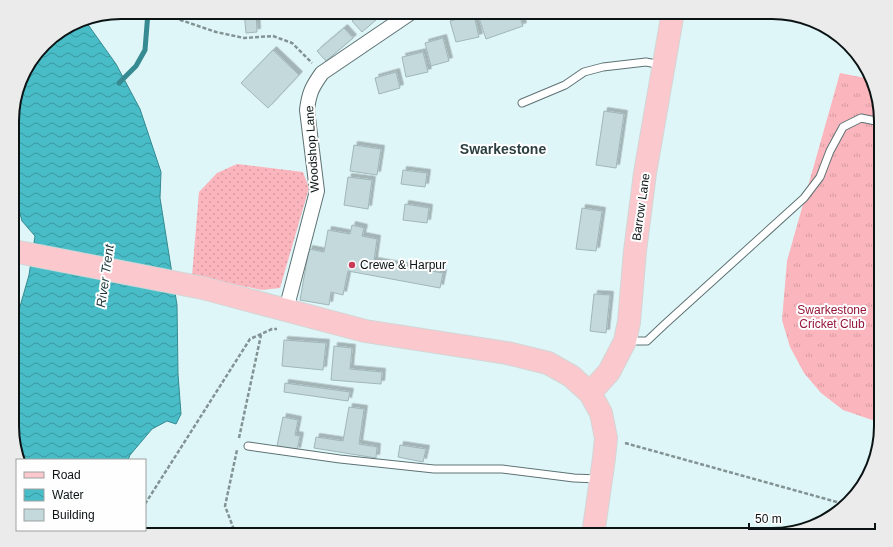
<svg xmlns="http://www.w3.org/2000/svg" width="893" height="547" viewBox="0 0 893 547" font-family="Arial,sans-serif">
	<style>
		.grass { fill: url(#grass-tufts) }
		.garden { fill: url(#garden-dots) }
		.water { fill: url(#water-waves); stroke: #368a91 }
		.lines { fill: none; stroke-linecap: round; stroke-linejoin: round }
		.stream { stroke: #368a91; stroke-width: 5 }
		.building { fill: #c3d9db; stroke: #a0b6b8; filter: url(#shadow) }
		.service-casing { stroke: #5e7274; stroke-width: 9 }
		.minor-casing { stroke: #5e7274; stroke-width: 16 }
		.primary-casing { stroke: #d3d5d5; stroke-width: 24 }
		.path { stroke: #829394; stroke-width: 2.5; stroke-dasharray: 4 2; stroke-linecap: butt }
		.service { stroke: #fff; stroke-width: 7 }
		.minor { stroke: #fff; stroke-width: 14 }
		.primary { stroke: #fbc8ce; stroke-width: 22 }
		.poi-dot { fill: #ca3b5a; stroke: #fefefe; stroke-width: 1.5 }
		.labels { text-anchor: middle; dominant-baseline: central; stroke-width: 4; stroke-linejoin: round; paint-order: stroke }
		.street-label { font-size: 12px; fill: #0b1314; stroke: #fefefe }
		.poi-label { font-size: 12px; fill: #0b1314; stroke: #fefefe; text-anchor: start }
		.park-label { font-size: 12px; fill: #941539; stroke: #fefefe }
		.water-label { font-size: 13px; font-style: italic; fill: #1e383b; stroke: #fefefe }
		.quarter-label { font-size: 14px; font-weight: bold; fill: #2b3e40; stroke: #fefefe }
		.rim { fill: none; stroke: #0b1314; stroke-width: 2 }
	</style>
	<defs>
		<pattern id="grass-tufts" width="24" height="20" patternUnits="userSpaceOnUse"><rect width="24" height="20" fill="#fbb5bc"/><path d="M3 7l-1-3M5 7V3M7 7l1-3M15 17l-1-3M17 17v-4M19 17l1-3" fill="none" stroke="#d69ba1"/></pattern>
		<pattern id="garden-dots" width="8" height="8" patternUnits="userSpaceOnUse"><rect width="8" height="8" fill="#fbb5bc"/><path d="M2 2h.1M6 6h.1" fill="none" stroke="#d69ba1" stroke-width="1.8" stroke-linecap="round"/></pattern>
		<pattern id="water-waves" width="16" height="10" patternUnits="userSpaceOnUse"><rect width="16" height="10" fill="#48bdc7"/><path d="M0 5q4-4 8 0t8 0" fill="none" stroke="#3a98a0"/></pattern>
		<filter id="shadow"><feDropShadow dx="3.5" dy="-3.5" stdDeviation="0" flood-color="#0004"/></filter>
	</defs>
	<rect width="100%" height="100%" fill="#dff6f8"/>
	<!-- grass -->
	<path class="grass" d="M840 73 870 79 881 113V423L843 410 821 393 804 373 790 347 782 320 787 261Z"/>
	<!-- garden -->
	<path class="garden" d="M237 164 303 172 309 188 280 288 262 290 192 276 199 192 217 173Z"/>
	<!-- water -->
	<path class="water" d="M84 19 116 64 140 109 161 172 160 198 177 305 178 374 181 414 176 424 167 421 152 429 130 455 128 460H20L13 440V331L29 275 35 236 22 221 15 196 13 157V107L23 72 49 39 79 20Z"/>
	<g class="lines">
		<!-- stream -->
		<path class="stream" d="M119 83 136 66 145 50 148 12"/>
	</g>
	<!-- building -->
	<path class="building" d="M244 12H256L257 32 246 33Z
		M363 12H385L362 32 352 21Z
		M486 12H518L523 26 486 39 478 15Z
		M474 15 479 37 456 42 450 21Z
		M344 28 353 38 326 61 317 51Z
		M443 38 449 61 431 66 425 43Z
		M273 50 299 75 268 108 241 83Z
		M423 52 428 72 406 77 402 57Z
		M396 72 400 88 379 94 375 78Z
		M604 111 624 114 616 168 596 165Z
		M354 145 381 149 377 175 350 171Z
		M403 170 427 173 425 187 401 184Z
		M348 177 372 180 368 209 344 205Z
		M405 204 429 208 427 223 403 220Z
		M582 208 602 211 596 251 576 249Z
		M352 225 364 228 362 236 377 239 374 261 443 273 440 288 348 271 343 295 331 292 329 305 300 300 309 249 324 252 328 230 350 234Z
		M594 294 610 295 606 333 590 331Z
		M284 340 326 343 323 370 282 366Z
		M334 346 352 348 350 369 382 372 381 384 331 380Z
		M285 383 350 392 348 401 284 392Z
		M349 407 364 409 359 444 377 447 376 458 314 448 316 437 343 441Z
		M283 417 298 420 295 435 300 436 297 451 277 446Z
		M400 445 426 449 423 462 398 457Z"/>
	<g class="lines">
		<!-- service casing -->
		<g class="service-casing">
			<path id="service" d="M522 103 565 85 584 72 603 67 646 62 662 65
				M628 341H647L665 324 804 198 820 177 830 151 843 127 861 118 881 122
				M248 446 340 459 434 469H502L574 478 598 479"/>
		</g>
		<!-- minor casing -->
		<g class="minor-casing">
			<path id="minor" d="M286 310 317 191 307 110C309 93 312 87 322 73L412 12"/>
		</g>
		<!-- primary casing -->
		<g class="primary-casing">
			<path id="primary" d="M13 251 203 288 365 331 507 353 548 363 571 376 590 393 601 413 606 438 604 458 593 535
				M590 393 609 372 625 341 629 322 635 251 645 173 673 12"/>
		</g>
		<!-- path -->
		<path class="path" d="M157 12 216 32 244 38 273 36 292 43 312 63
			M239 438 261 335
			M625 443 844 504
			M145 504 250 339 272 329H277
			M127 535 130 530
			M236 535 225 506 237 450"/>
		<!-- service -->
		<use href="#service" class="service"/>
		<!-- minor -->
		<use href="#minor" class="minor"/>
		<!-- primary -->
		<use href="#primary" class="primary"/>
	</g>
	<!-- markers -->
	<circle class="poi-dot" cx="352" cy="265" r="4"/>
	<g class="labels">
		<!-- street labels -->
		<g class="street-label">
			<text transform="translate(312 149) rotate(-94)">Woodshop Lane</text>
			<text transform="translate(641 207) rotate(-82)">Barrow Lane</text>
		</g>
		<!-- poi labels -->
		<g class="poi-label">
			<text x="360" y="265">Crewe &amp; Harpur</text>
		</g>
		<!-- park labels -->
		<g class="park-label">
			<text x="832" y="310">Swarkestone<tspan x="832" dy="14">Cricket Club</tspan></text>
		</g>
		<!-- water labels -->
		<g class="water-label">
			<text transform="translate(105 276) rotate(-82)">River Trent</text>
		</g>
		<!-- quarter labels -->
		<g class="quarter-label">
			<text x="503" y="149">Swarkestone</text>
		</g>
	</g>
	<!-- crop -->
	<path d="M0 0H893V547H0ZM121 19H772A102 102 0 0 1 874 121V426A102 102 0 0 1 772 528H121A102 102 0 0 1 19 426V121A102 102 0 0 1 121 19Z" fill="#ebebeb" fill-rule="evenodd"/>
	<path class="rim" d="M121 19H772A102 102 0 0 1 874 121V426A102 102 0 0 1 772 528H121A102 102 0 0 1 19 426V121A102 102 0 0 1 121 19Z"/>
	<!-- legend -->
	<rect x="16" y="459" width="130" height="72" fill="#fefefe" stroke="#9da0a0"/>
	<rect x="24" y="472" width="20" height="6" fill="#fbc8ce" stroke="#9da0a0"/>
	<text x="52" y="479" font-size="12" fill="#0b1314">Road</text>
	<rect x="24" y="489" width="20" height="12" fill="url(#water-waves)" stroke="#9da0a0"/>
	<text x="52" y="499" font-size="12" fill="#0b1314">Water</text>
	<rect x="24" y="509" width="20" height="12" fill="#c3d9db" stroke="#9da0a0"/>
	<text x="52" y="519" font-size="12" fill="#0b1314">Building</text>
	<!-- scale -->
	<path d="M749 523v6h126v-6" fill="none" stroke="#0b1314" stroke-width="2"/>
	<text x="755" y="523" font-size="12" fill="#0b1314" stroke="#fefefe" stroke-width="3" paint-order="stroke">50 m</text>
</svg>
